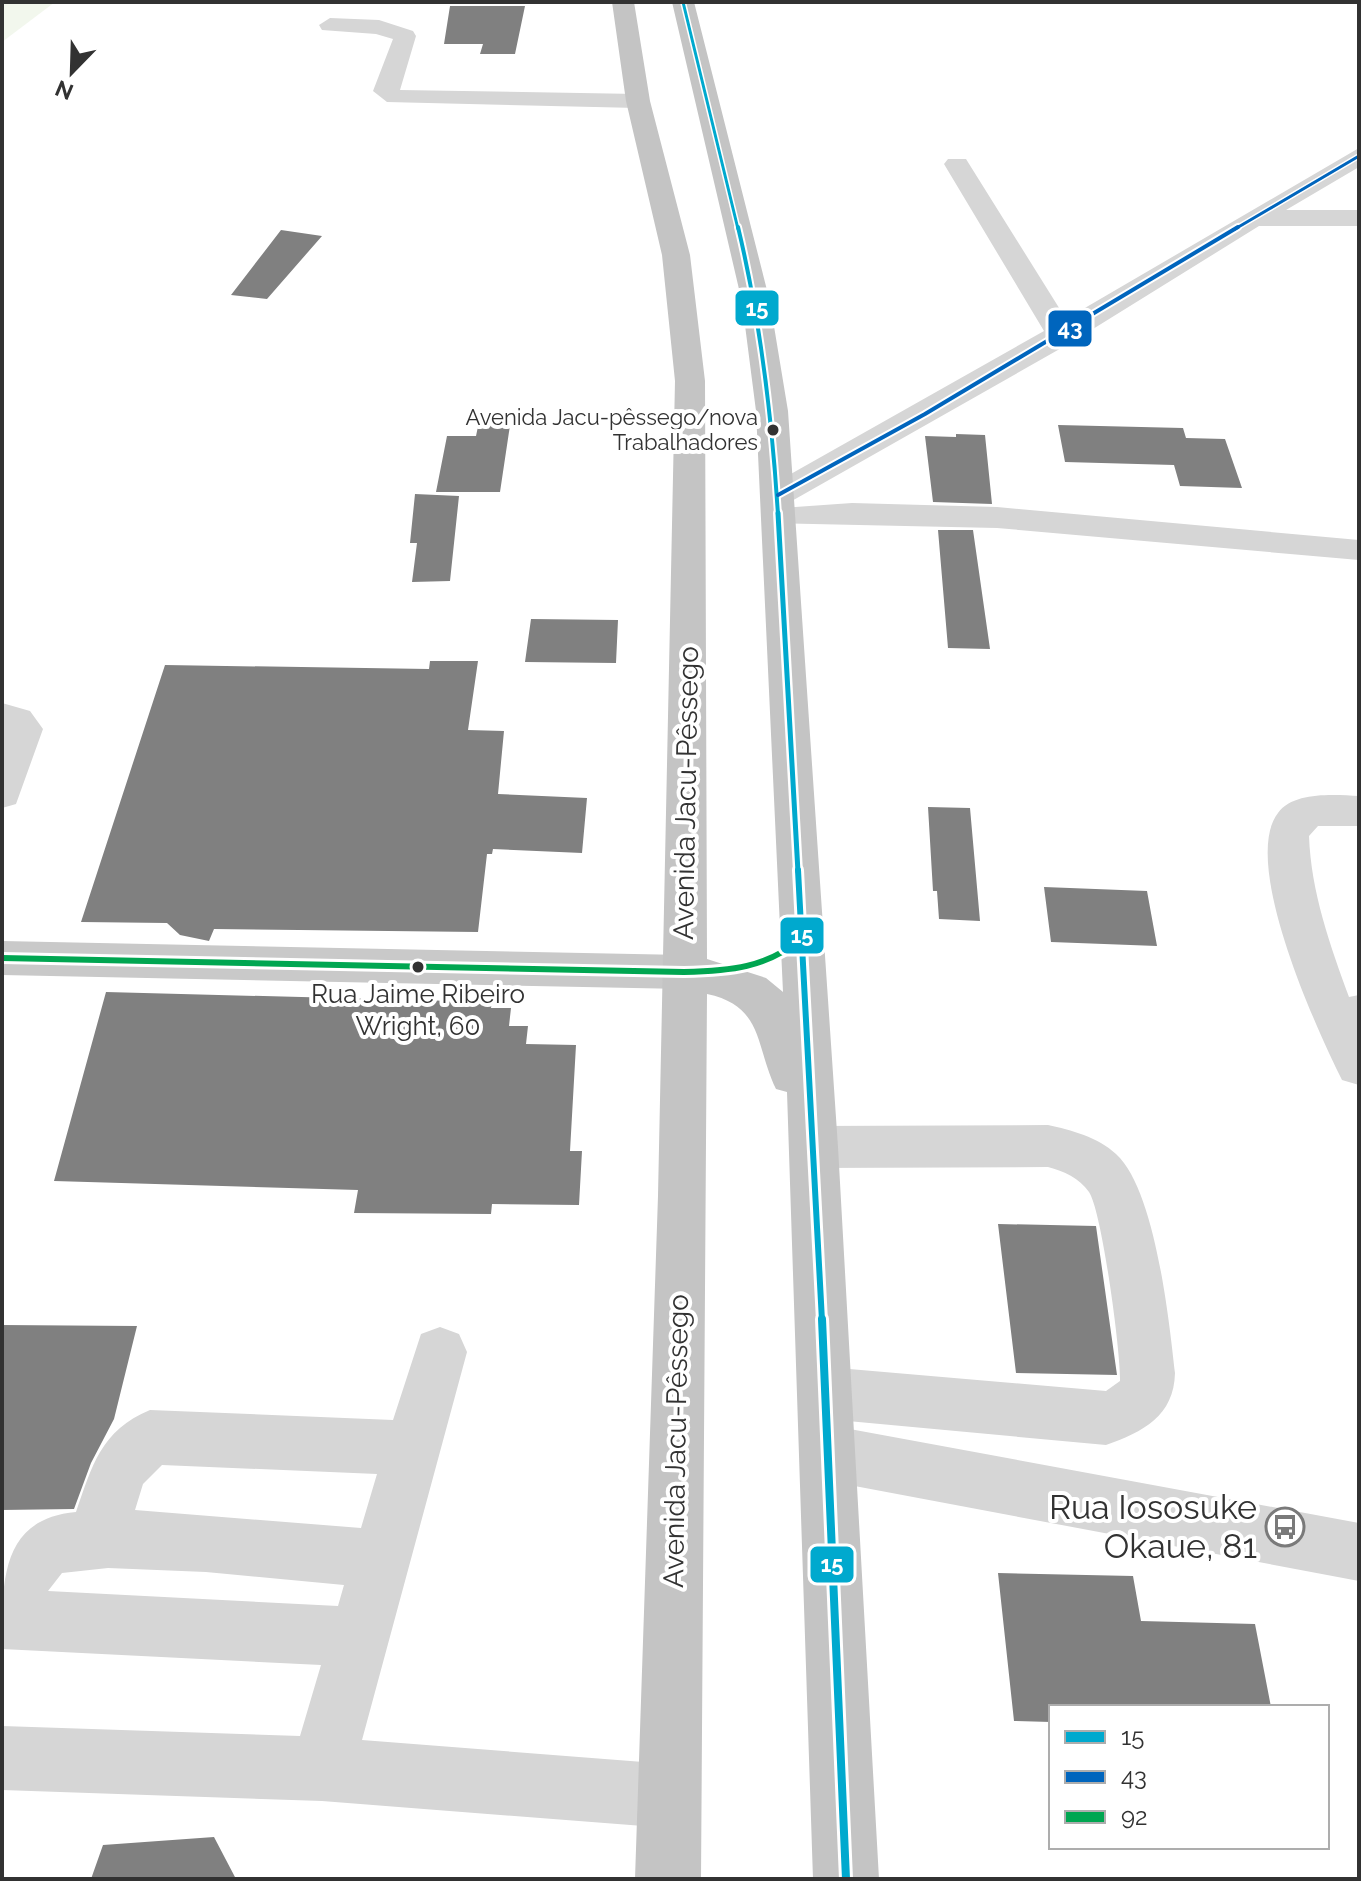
<svg xmlns="http://www.w3.org/2000/svg" width="1361" height="1881" viewBox="0 0 1361 1881" font-family="Raleway,sans-serif">
	<style>
		.green { fill: #f2f7ed }
		.building { fill: #808080 }
		.lines { fill: none; stroke-linecap: round; stroke-linejoin: round }
		.minor { fill: #d6d6d6; fill-rule: evenodd }
		.major { fill: #c9c9c9; fill-rule: evenodd }
		.highway { fill: #c4c4c4; fill-rule: evenodd }
		.bus-1-far4-casing { stroke: #fff; stroke-width: 6 }
		.bus-1-far3-casing { stroke: #fff; stroke-width: 8 }
		.bus-1-far2-casing { stroke: #fff; stroke-width: 10 }
		.bus-1-far1-casing { stroke: #fff; stroke-width: 12 }
		.bus-1-casing { stroke: #fff; stroke-width: 14 }
		.bus-2-far1-casing { stroke: #fff; stroke-width: 6 }
		.bus-2-casing { stroke: #fff; stroke-width: 8 }
		.bus-3-casing { stroke: #fff; stroke-width: 12 }
		.bus-1-far4 { stroke: #00a9ce; stroke-width: 3 }
		.bus-1-far3 { stroke: #00a9ce; stroke-width: 4 }
		.bus-1-far2 { stroke: #00a9ce; stroke-width: 5 }
		.bus-1-far1 { stroke: #00a9ce; stroke-width: 6 }
		.bus-1 { stroke: #00a9ce; stroke-width: 8 }
		.bus-2-far1 { stroke: #0065bd; stroke-width: 3 }
		.bus-2 { stroke: #0065bd; stroke-width: 4 }
		.bus-3 { stroke: #00a651; stroke-width: 6 }
		.bus-dot { fill: #323232; stroke: #fff; stroke-width: 3 }
		.labels { text-anchor: middle; dominant-baseline: central; stroke-width: 8; stroke-linejoin: round; paint-order: stroke }
		.far-bus-label { font-size: 22px; fill: #323232; stroke: #fff; text-anchor: end }
		.bus-label { font-size: 26px; fill: #323232; stroke: #fff }
		.street-label { font-size: 28px; fill: #323232; stroke: #fff }
		.near-poi-label { font-size: 34px; fill: #323232; stroke: #fff; text-anchor: end }
		.line-badge { stroke: #fff; stroke-width: 3 }
		.badge-label { font-size: 22px; text-anchor: middle; font-weight: bold; fill: #fff }
	</style>
	<rect width="100%" height="100%" fill="#fff"/>
	<!-- green -->
	<path class="green" d="M2 2H55L2 42Z"/>
	<!-- building -->
	<path class="building" d="M450 6H525L515 54H480L483 44H444Z
		M281 230 322 236 267 299 231 295Z
		M481 412H512L500 492H436L447 436H476Z
		M1058 425 1183 428 1186 438 1225 439 1242 488 1180 486 1174 465 1065 462Z
		M956 434 985 435 992 504 933 502 925 436 956 437Z
		M415 494 459 496 450 581 412 582 417 543H410Z
		M938 530H973L990 649 948 648Z
		M531 619 618 620 616 663 525 662Z
		M430 661H478L468 730 504 731 498 794 587 798 582 853 493 849 492 854H487L478 932 214 929 209 941 180 935 167 923 81 922 165 665 429 669Z
		M928 807 970 808 980 921 939 919 937 891H933Z
		M1044 887 1147 891 1157 946 1051 942Z
		M106 992 492 1002 491 1008H511L509 1026H528L526 1044 576 1045 570 1151H582L579 1205 492 1204 491 1214 354 1213 358 1190 54 1181Z
		M998 1224 1096 1226 1117 1375 1016 1373Z
		M2 1325 137 1326 114 1419 91 1463 74 1509 2 1510Z
		M998 1573 1133 1576 1141 1621 1255 1624 1271 1707H1051V1722L1014 1721Z
		M214 1837 236 1879H91L103 1845Z"/>
	<g class="lines">
		<!-- minor -->
		<path class="minor" d="M330 18 379 20 413 31 416 36 400 90 638 94 650 101 638 108 387 102 373 91 393 39 376 34 322 30 319 25Z
			M1359 148V167L1286 210H1359V226H1259L1072 342 790 502 778 505 766 502 761 495 766 488 1044 331 944 164 948 159H966L1066 319Z
			M852 503 997 507 1359 540V560L997 528 767 523 762 516 767 509Z
			M2 703 30 711 43 729 16 804 2 808Z
			M1359 796V826H1318L1309 836C1311 892 1330 945 1349 997L1359 995V1085L1342 1080C1317 1030 1240 862 1278 813 1294 791 1335 795 1359 796Z
			M1048 1125C1071 1130 1098 1137 1116 1154 1155 1189 1169 1319 1175 1373 1174 1416 1143 1432 1106 1445L826 1419 807 1411 799 1393 807 1375 826 1367 1106 1391 1120 1381C1121 1354 1102 1211 1089 1192 1079 1178 1064 1171 1048 1167L814 1168 797 1162 790 1147 797 1132 814 1126Z
			M440 1327 459 1334 467 1352 362 1740 669 1764 692 1773 701 1796 692 1819 669 1828 322 1801 2 1790V1726L300 1736 321 1665 2 1649C2 1582 0 1519 76 1512 92 1466 101 1430 150 1410L393 1420 421 1334ZM162 1465 377 1474 361 1528 135 1510 143 1484ZM108 1568 206 1572 344 1585 338 1606 48 1591 62 1573Z
			M828 1425 1359 1523V1581L828 1481 808 1472 800 1453 808 1434Z"/>
		<!-- major -->
		<path class="major" d="M2 941 684 955 700 960 706 972 700 984 684 989 2 975Z"/>
		<!-- highway -->
		<path class="highway" d="M612 2H634L650 101 690 255 705 381 707 959 766 978 783 992 756 411 742 302 672 2H694L770 302 788 411 838 1147 879 1879H813L787 1092 776 1089C755 1046 764 1006 707 994L701 1879H635L658 1196 675 381 662 255 626 101Z"/>
		<!-- bus-1-far4 casing -->
		<g class="bus-1-far4-casing">
			<path id="bus-1-far4" d="M683 2 738 229"/>
		</g>
		<!-- bus-1-far3 casing -->
		<g class="bus-1-far3-casing">
			<path id="bus-1-far3" d="M738 227C761 323 772 417 778 515"/>
		</g>
		<!-- bus-1-far2 casing -->
		<g class="bus-1-far2-casing">
			<path id="bus-1-far2" d="M778 513 798 872"/>
		</g>
		<!-- bus-1-far1 casing -->
		<g class="bus-1-far1-casing">
			<path id="bus-1-far1" d="M798 870 822 1321"/>
		</g>
		<!-- bus-1 casing -->
		<g class="bus-1-casing">
			<path id="bus-1" d="M822 1319 846 1879"/>
		</g>
		<!-- bus-2-far1 casing -->
		<g class="bus-2-far1-casing">
			<path id="bus-2-far1" d="M1235 229 1359 156"/>
		</g>
		<!-- bus-2 casing -->
		<g class="bus-2-casing">
			<path id="bus-2" d="M778 495 925 414 1238 227"/>
		</g>
		<!-- bus-3 casing -->
		<g class="bus-3-casing">
			<path id="bus-3" d="M2 958 684 972C730 971 766 968 803 938"/>
		</g>
		<!-- bus-1-far4 -->
		<use href="#bus-1-far4" class="bus-1-far4"/>
		<!-- bus-1-far3 -->
		<use href="#bus-1-far3" class="bus-1-far3"/>
		<!-- bus-1-far2 -->
		<use href="#bus-1-far2" class="bus-1-far2"/>
		<!-- bus-1-far1 -->
		<use href="#bus-1-far1" class="bus-1-far1"/>
		<!-- bus-1 -->
		<use href="#bus-1" class="bus-1"/>
		<!-- bus-2-far1 -->
		<use href="#bus-2-far1" class="bus-2-far1"/>
		<!-- bus-2 -->
		<use href="#bus-2" class="bus-2"/>
		<!-- bus-3 -->
		<use href="#bus-3" class="bus-3"/>
	</g>
	<!-- icons -->
	<defs>
		<g id="bus-ring" transform="scale(2)"><circle r="9.5" fill="#fff" stroke="#7a7a7a" stroke-width="1.5"/><path d="M-5-6H5V4H4V6H2V4H-2V6H-4V4H-5ZM-3.5-4V0h7V-4ZM-3.5 1.2v1.5H-2V1.2ZM2 1.2v1.5H3.5V1.2Z" fill="#7a7a7a"/></g>
	</defs>
	<g fill-rule="evenodd">
		<use href="#bus-ring" x="1285" y="1527"/>
	</g>
	<!-- markers -->
	<g class="bus-dot">
		<circle cx="773" cy="430" r="7"/>
		<circle cx="418" cy="967" r="7"/>
	</g>
	<g class="labels">
		<!-- far-bus labels -->
		<g class="far-bus-label">
			<text x="758" y="417">Avenida Jacu-pêssego/nova<tspan x="758" dy="25">Trabalhadores</tspan></text>
		</g>
		<!-- bus labels -->
		<g class="bus-label">
			<text x="418" y="994">Rua Jaime Ribeiro<tspan x="418" dy="32">Wright, 60</tspan></text>
		</g>
		<!-- street labels -->
		<g class="street-label">
			<text transform="translate(686 793) rotate(-89)">Avenida Jacu-Pêssego</text>
			<text transform="translate(676 1441) rotate(-89)">Avenida Jacu-Pêssego</text>
		</g>
		<!-- near-poi labels -->
		<g class="near-poi-label">
			<text x="1257" y="1507">Rua Iososuke<tspan x="1257" dy="39">Okaue, 81</tspan></text>
		</g>
	</g>
	<g class="line-badge">
		<rect x="734" y="289" width="46" height="38" rx="8" fill="#00a9ce"/>
		<rect x="1047" y="309" width="46" height="39" rx="8" fill="#0065bd"/>
		<rect x="779" y="916" width="46" height="39" rx="8" fill="#00a9ce"/>
		<rect x="809" y="1545" width="46" height="39" rx="8" fill="#00a9ce"/>
	</g>
	<g class="badge-label">
		<text x="757" y="316">15</text>
		<text x="1070" y="336">43</text>
		<text x="802" y="943">15</text>
		<text x="832" y="1572">15</text>
	</g>
	<!-- border -->
	<rect width="1361" height="1881" fill="none" stroke="#323232" stroke-width="8"/>
	<!-- legend -->
	<rect x="1049" y="1705" width="280" height="144" fill="#ffffff" stroke="#adadad" stroke-width="2"/>
	<rect x="1065" y="1731" width="40" height="12" fill="#00a9ce" stroke="#adadad" stroke-width="2"/>
	<text x="1121" y="1745" font-size="24" fill="#323232">15</text>
	<rect x="1065" y="1771" width="40" height="12" fill="#0065bd" stroke="#adadad" stroke-width="2"/>
	<text x="1121" y="1785" font-size="24" fill="#323232">43</text>
	<rect x="1065" y="1811" width="40" height="12" fill="#00a651" stroke="#adadad" stroke-width="2"/>
	<text x="1121" y="1825" font-size="24" fill="#323232">92</text>
	<!-- north arrow -->
	<g transform="translate(72 72) rotate(203)" stroke="#ffffff" stroke-width="6" paint-order="stroke">
	<path d="M0-6L14 30L0 20L-14 30Z" fill="#323232"/>
	<text y="-12" font-size="22" font-weight="bold" text-anchor="middle" fill="#323232">N</text>
	</g>
</svg>
